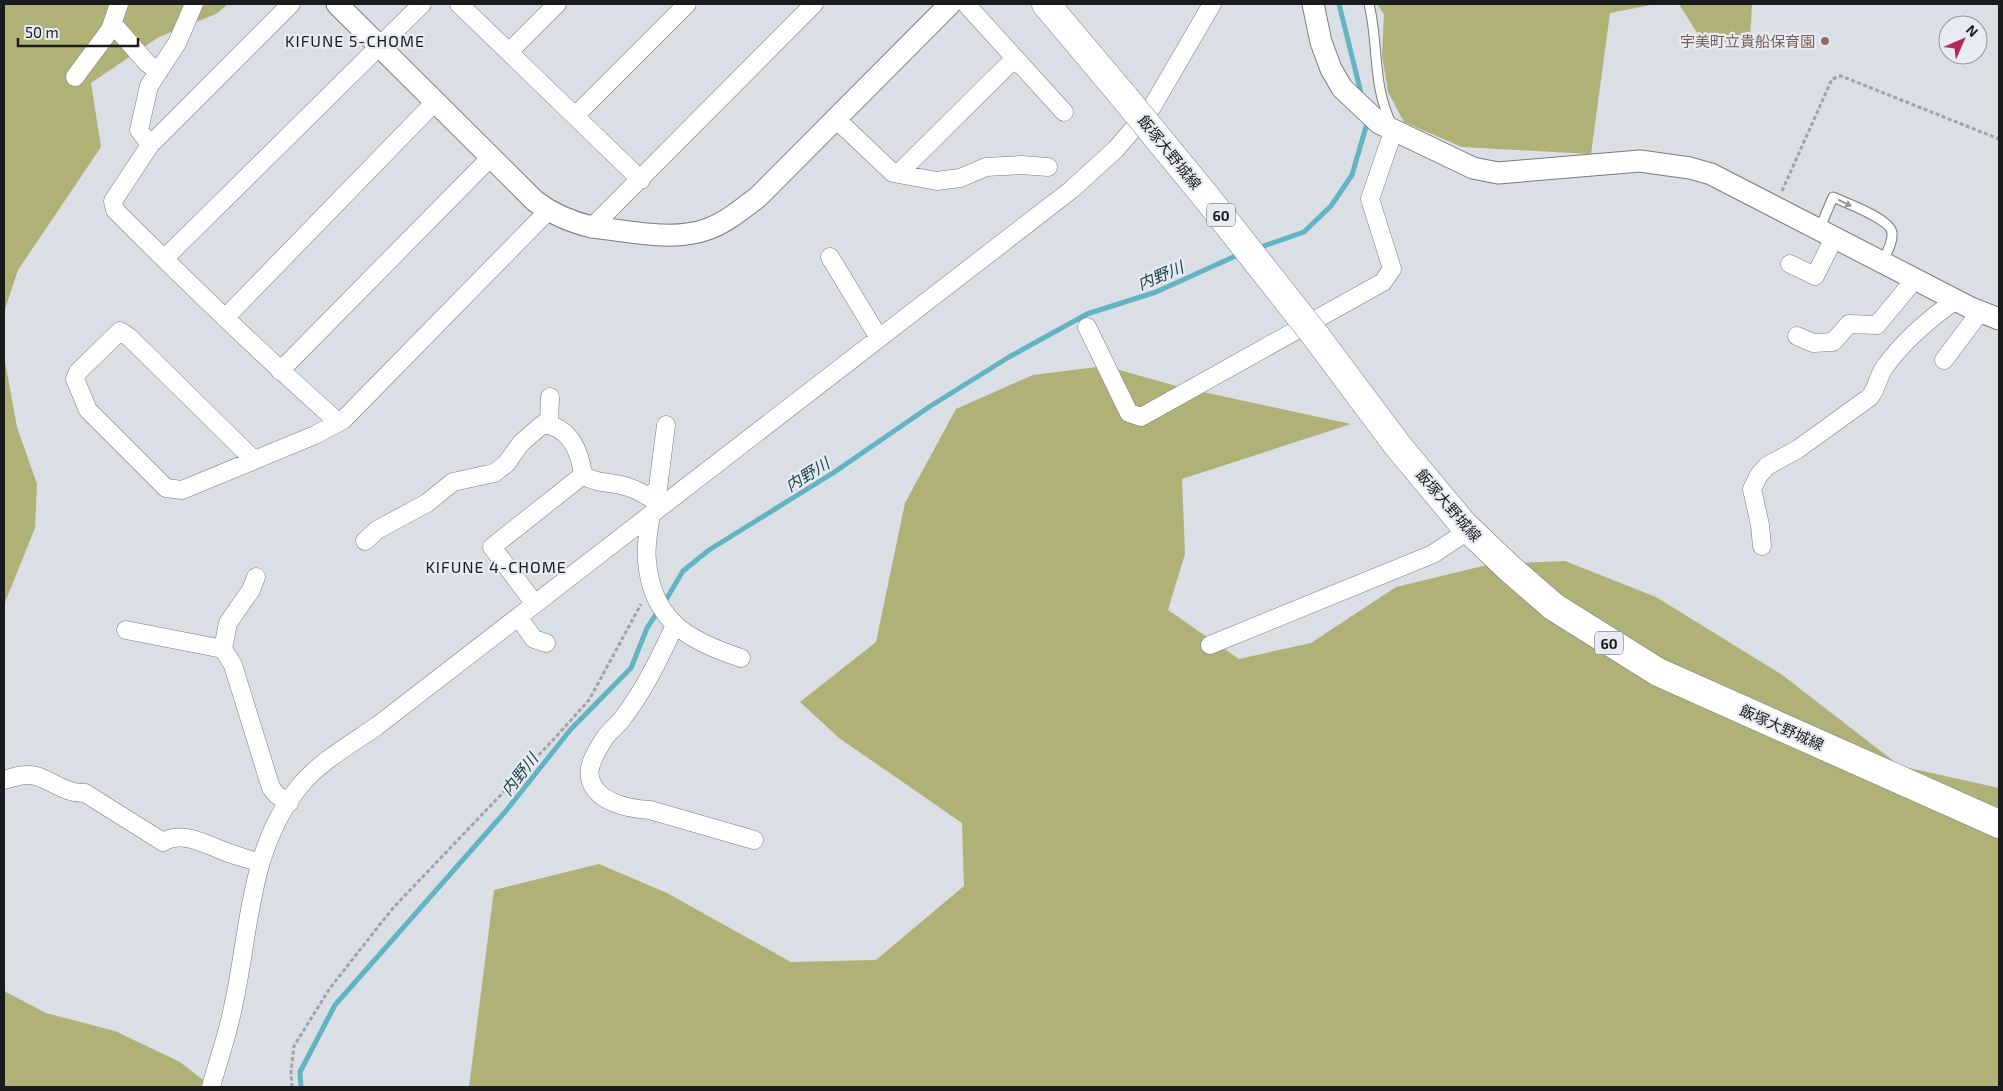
<svg xmlns="http://www.w3.org/2000/svg" width="2003" height="1091" viewBox="0 0 2003 1091" font-family="'Exo 2','Noto Sans JP',sans-serif">
	<style>
		.green { fill: #afb176 }
		.lines { fill: none; stroke-linecap: round; stroke-linejoin: round }
		.stream { stroke: #63b4c3; stroke-width: 5 }
		.service-casing { stroke: #777c81; stroke-width: 11 }
		.minor-casing { stroke: #777c81; stroke-width: 19 }
		.tertiary-casing { stroke: #777c81; stroke-width: 23 }
		.primary-casing { stroke: #777c81; stroke-width: 29 }
		.path { stroke: #a0a3a9; stroke-width: 3; stroke-dasharray: 4 2.5; stroke-linecap: butt }
		.service { stroke: #fff; stroke-width: 9 }
		.minor { stroke: #fff; stroke-width: 18 }
		.tertiary { stroke: #fff; stroke-width: 21 }
		.primary { stroke: #fff; stroke-width: 28 }
		.primary-bridge-casing { stroke: #777c81; stroke-width: 29; stroke-linecap: butt }
		.primary-bridge { stroke: #fff; stroke-width: 28 }
		.oneway { fill: #989899 }
		.education-dot { fill: #8d6e63; stroke: #e7ecf2; stroke-width: 2 }
		.labels { text-anchor: middle; dominant-baseline: central; stroke-width: 4.5; stroke-linejoin: round; paint-order: stroke }
		.shield { fill: #e7ecf2; stroke: #585a5d; stroke-width: 1 }
		.shield-label { font-size: 14px; font-weight: bold; fill: #1a1b1d }
		.education-label { font-size: 15px; fill: #785e54; stroke: #e7ecf2; text-anchor: end }
		.street-label { font-size: 15px; fill: #1a1b1d; stroke: #e7ecf2 }
		.neighbourhood-label { font-size: 16px; letter-spacing: 1px; fill: #1a1b1d; stroke: #e7ecf2 }
		.water-label { font-size: 16px; font-style: italic; fill: #1d434a; stroke: #e7ecf2 }
	</style>
	<rect width="100%" height="100%" fill="#dadee5"/>
	<!-- green -->
	<path class="green" d="M4 4H228L216 14 159 37 91 83 101 147 18 270 4 312Z
		M1377 4H1656L1610 13 1591 154 1462 147 1404 122 1388 92 1382 55 1384 14Z
		M1679 4H1752L1750 39 1704 44Z
		M4 356 17 427 37 484 35 528 4 605Z
		M1105 366 1180 387 1351 424 1182 479 1185 554 1168 610 1239 659 1311 643 1396 587 1491 564 1565 561 1656 597 1781 674 1900 766 1999 788V1087H469L494 890 599 864 667 893 791 962 876 960 964 886 962 823 839 738 800 702 876 642 905 503 956 409 1033 375Z
		M4 991 46 1013 115 1031 180 1062 212 1087H4Z"/>
	<g class="lines">
		<!-- stream -->
		<path class="stream" d="M1339 4 1362 97
			M1258 248 1304 232 1331 206 1352 175 1368 120
			M664 603 683 571 709 550 833 473 929 407 1009 357 1087 314 1156 292 1240 254
			M301 1087 300 1072 335 1005 505 812 571 729 631 668 647 628 659 610"/>
		<!-- service casing -->
		<g class="service-casing">
			<path id="service" d="M1369 4C1379 45 1372 86 1392 125
				M1819 230 1833 197C1846 203 1891 219 1892 233 1893 243 1886 254 1882 263"/>
		</g>
		<!-- minor casing -->
		<g class="minor-casing">
			<path id="minor" d="M291 4 150 145 113 201 115 210C188 283 261 354 338 422
				M459 4 641 180
				M966 4 1064 112
				M113 24 147 63 159 71
				M510 51 557 4
				M75 77 110 30 119 4
				M575 116 687 4
				M836 119 893 173 937 181 960 178 986 167 1021 165 1048 167
				M150 145 139 130 149 86 177 43 194 4
				M898 174 1015 58
				M592 227 814 4
				M830 257 879 338
				M164 259 422 4
				M1790 264 1815 276 1834 238
				M225 318 435 102
				M1087 327 1129 413 1141 417 1383 282 1392 269 1370 199 1394 129
				M1797 336 1813 343 1833 342 1849 324 1877 325 1915 279
				M1944 360 1980 312
				M280 371 491 157
				M549 425 550 397
				M254 460 129 337 120 331 78 372 75 379 88 410 166 488 182 490 315 435 343 420 548 211
				M650 496 658 488 666 425
				M651 515C649 529 645 546 647 561 652 621 689 641 741 658
				M365 541 377 530 427 503 453 482 494 473 506 464 521 443 543 424C570 427 580 451 583 475 598 485 612 481 628 487 641 491 651 498 662 506
				M1762 546 1760 525 1752 489 1759 475 1767 466 1798 449 1870 397C1877 388 1878 377 1884 368 1903 341 1929 319 1956 300
				M535 604 492 547 583 475
				M518 617 534 639 546 643
				M675 625C660 657 644 691 622 719 617 726 609 731 604 739 598 749 587 765 590 777 594 802 629 809 650 810L754 840
				M126 630 223 649 233 665 271 788 277 795 289 803
				M1210 645 1433 554 1469 530
				M223 649 228 623 251 590 256 577
				M4 780C14 777 25 773 36 776 53 781 66 794 85 793L163 842C182 830 207 845 226 852 237 856 249 859 260 863
				M211 1087C218 1061 228 1034 233 1007 250 932 248 850 299 787 319 762 351 744 377 726L1071 190 1116 149 1152 107 1212 4"/>
		</g>
		<!-- tertiary casing -->
		<g class="tertiary-casing">
			<path id="tertiary" d="M337 4 535 201C552 214 571 222 592 227 629 231 673 242 708 229 727 222 742 209 758 197L950 4
				M1313 4 1321 42 1331 69 1342 88 1379 123 1473 168 1498 173 1640 161 1690 168 1711 174 1971 308 1999 319"/>
		</g>
		<!-- primary casing -->
		<g class="primary-casing">
			<path id="primary" d="M1046 4 1125 98
				M1315 335 1398 446 1463 524 1509 568 1554 607 1658 672 1999 824"/>
		</g>
		<!-- path -->
		<path class="path" d="M1782 191 1832 79 1841 76 1999 139
			M292 1087 291 1072 294 1046 330 988 393 908 554 739 589 700 641 604"/>
		<!-- service -->
		<use href="#service" class="service"/>
		<!-- minor -->
		<use href="#minor" class="minor"/>
		<!-- tertiary -->
		<use href="#tertiary" class="tertiary"/>
		<!-- primary -->
		<use href="#primary" class="primary"/>
		<!-- primary-bridge casing -->
		<g class="primary-bridge-casing">
			<path id="primary-bridge" d="M1125 98 1207 198 1315 335"/>
		</g>
		<!-- primary-bridge -->
		<use href="#primary-bridge" class="primary-bridge"/>
	</g>
	<!-- one-way arrows -->
	<defs><path id="oneway-solid" d="M-6-.8H1V-3.2L6.5 0L1 3.2V.8H-6Z" transform="scale(1.25)"/></defs>
	<use class="oneway" href="#oneway-solid" transform="translate(1845 203) rotate(26)"/>
	<!-- markers -->
	<circle class="education-dot" cx="1825" cy="41" r="5"/>
	<g class="labels">
		<!-- shield labels -->
		<g class="shield">
			<rect x="1207" y="203.5" width="28" height="23" rx="4"/>
			<rect x="1595" y="631.5" width="28" height="23" rx="4"/>
		</g>
		<g class="shield-label">
			<text x="1221" y="215">60</text>
			<text x="1609" y="643">60</text>
		</g>
		<!-- education labels -->
		<g class="education-label">
			<text x="1815" y="41">宇美町立貴船保育園</text>
		</g>
		<!-- street labels -->
		<g class="street-label">
			<text transform="translate(1170 152) rotate(51)">飯塚大野城線</text>
			<text transform="translate(1449 505) rotate(49)">飯塚大野城線</text>
			<text transform="translate(1782 727) rotate(24)">飯塚大野城線</text>
		</g>
		<!-- neighbourhood labels -->
		<g class="neighbourhood-label">
			<text x="355" y="40">KIFUNE 5-CHOME</text>
			<text x="496" y="566">KIFUNE 4-CHOME</text>
		</g>
		<!-- water labels -->
		<g class="water-label">
			<text transform="translate(1160 275) rotate(-23)">内野川</text>
			<text transform="translate(807 474) rotate(-32)">内野川</text>
			<text transform="translate(519 774) rotate(-52)">内野川</text>
		</g>
	</g>
	<!-- border -->
	<rect width="2003" height="1091" fill="none" stroke="#1a1b1d" stroke-width="10"/>
	<!-- north arrow -->
	<g transform="translate(1963 40) rotate(45)"><circle r="24" fill="#e7ecf2" stroke="#95989d"/>
	<path d="M0-4L9 19L0 12L-9 19Z" fill="#b6275a"/>
	<text y="-8" font-size="14" font-weight="bold" text-anchor="middle" fill="#1a1b1d">N</text>
	</g>
	<!-- scale -->
	<path d="M18 38v8h120v-8" fill="none" stroke="#1a1b1d" stroke-width="2.5"/>
	<text x="25" y="38" font-size="15" fill="#1a1b1d" stroke="#e7ecf2" stroke-width="4" paint-order="stroke">50 m</text>
</svg>
